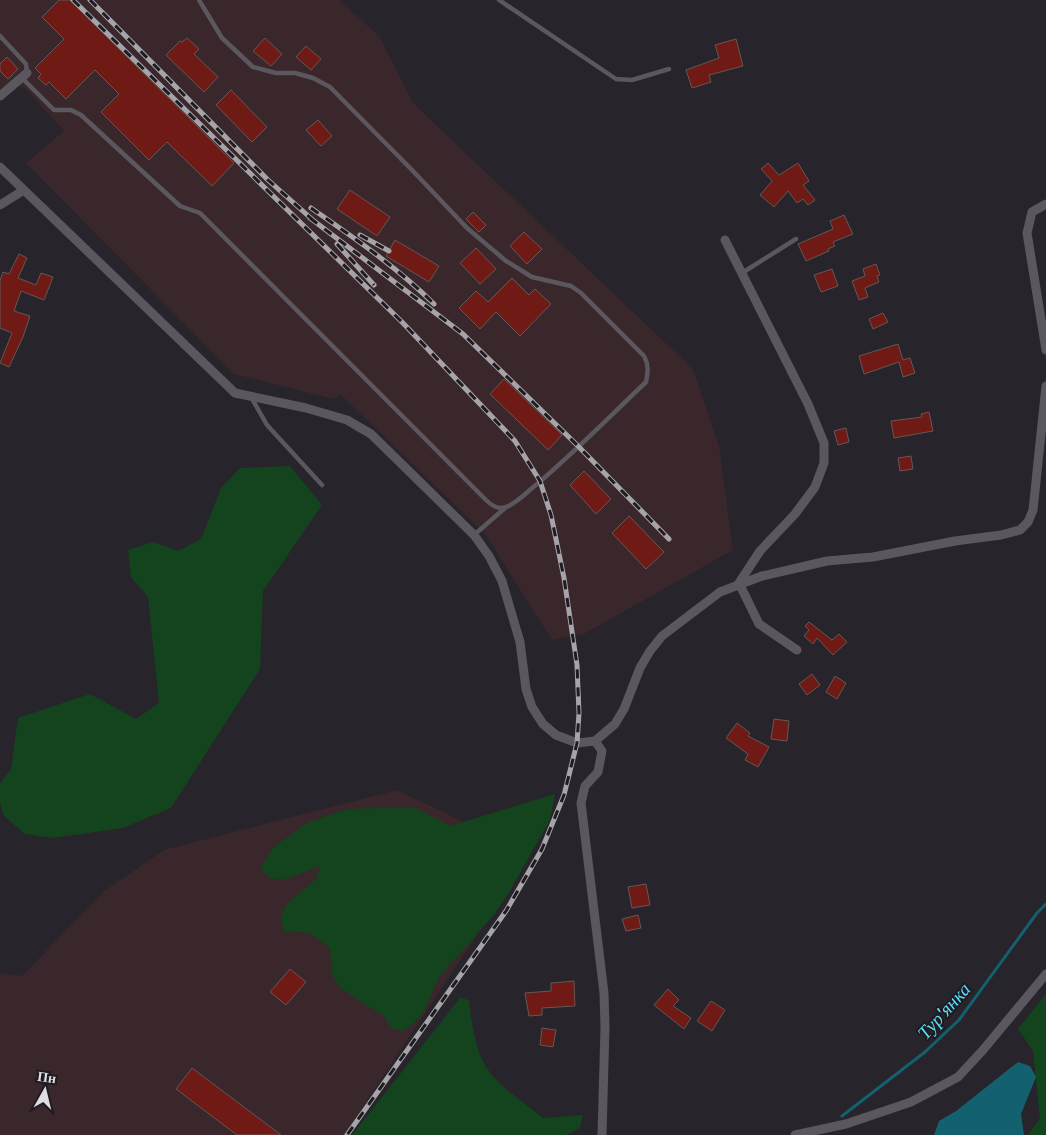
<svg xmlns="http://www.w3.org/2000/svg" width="1046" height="1135" viewBox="0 0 1046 1135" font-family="'Crimson Pro',serif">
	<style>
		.industrial { fill: #3a272b }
		.green { fill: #14441d }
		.water { fill: #13606e }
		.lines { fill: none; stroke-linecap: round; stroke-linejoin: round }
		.stream { stroke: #13606e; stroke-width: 3 }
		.building { fill: #701a16; stroke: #625857 }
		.lane { stroke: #5a575e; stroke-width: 4.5 }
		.street { stroke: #5a575e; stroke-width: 9 }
		.rail-casing { stroke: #a7a4a9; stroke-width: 5 }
		.rail { stroke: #1e1b21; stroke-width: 3; stroke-dasharray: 9; stroke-linecap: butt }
		.labels { text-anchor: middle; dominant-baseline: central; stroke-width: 4; stroke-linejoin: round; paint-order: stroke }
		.water-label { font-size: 19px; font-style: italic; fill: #59dffb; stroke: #1e1b21 }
	</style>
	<rect width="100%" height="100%" fill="#27242b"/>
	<!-- industrial -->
	<path class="industrial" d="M0 0H339L379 36 413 103 693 369 719 446 733 550 584 634 552 640 485 534 340 394 333 399 234 374 26 163 64 131 26 89 19 87 11 81 0 90Z
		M397 790 531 854 344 1135H0V973L22 976 104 891 164 850Z"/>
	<!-- green -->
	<path class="green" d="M290 466 322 505 263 591 260 669 171 808 123 828 53 838 25 834 4 816 0 803V784L11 769 18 718 90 694 136 719 159 703 148 597 131 577 128 550 153 542 178 551 201 539 221 488 240 468Z
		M555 794 550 820 508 894 493 916 439 977 423 1013 414 1023 403 1031 391 1028 384 1016 340 988 332 974 330 948 309 933 284 931 281 918 286 905 317 878 320 866 283 880 270 878 260 868 274 847 307 823 347 809 414 807 450 826Z
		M1046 994V1135H1028L1040 1119 1033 1051 1018 1029Z
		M460 998 469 1000C471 1019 475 1049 485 1065 498 1087 524 1102 543 1118L583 1115 580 1128 567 1135H352Z"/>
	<!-- water -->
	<path class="water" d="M1018 1062 1030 1066 1036 1077 1021 1114 1024 1135H934L939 1121 956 1111Z"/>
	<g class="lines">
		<!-- stream -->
		<path class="stream" d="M842 1116 925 1052 959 1020 1037 913 1046 904"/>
	</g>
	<!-- building -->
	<path class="building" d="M59 0H70L234 163 212 186 167 142 149 160 101 112 119 94 95 70 66 99 49 82 46 85 38 78 41 74 35 68 64 39 42 17Z
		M187 38 199 49 194 54 218 77 204 92 166 55 180 41 182 42Z
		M265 38 282 54 271 66 253 51Z
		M736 39 743 66 709 75 711 82 692 88 686 70 719 58 715 45Z
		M306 46 321 59 311 70 296 57Z
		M7 57 18 69 8 79 0 71V64Z
		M231 90 267 127 252 142 216 105Z
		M318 120 332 136 321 146 306 130Z
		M768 163 779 175 798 163 809 181 803 185 815 200 808 205 803 199 797 203 788 191 774 207 760 195 772 181 761 169Z
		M350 190 390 217 377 236 337 209Z
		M473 212 486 225 479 232 466 219Z
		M844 215 853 234 833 242 835 246 828 249 829 251 806 261 798 244 833 229 830 221Z
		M524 232 542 249 527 264 510 246Z
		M395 240 439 266 429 282 386 256Z
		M476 248 496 269 480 284 460 263Z
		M19 254 27 258 18 278 36 285 41 273 53 277 44 300 21 291 14 311 30 316 23 337 9 367 0 363 12 333 0 328V281L3 272 9 274Z
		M876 264 880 275 877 276 879 282 865 288 868 297 859 300 852 281 865 276 863 269Z
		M832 269 838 286 821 292 814 275Z
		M512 278 529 295 535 289 551 304 520 336 496 312 480 329 459 308 476 291 488 302Z
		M883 313 888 322 873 329 869 319Z
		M898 344 903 360 910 358 915 373 903 377 899 362 864 374 859 356Z
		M504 379 562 435 548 450 490 394Z
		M929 412 933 431 894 438 891 421 922 417 921 414Z
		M846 428 849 442 838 445 834 431Z
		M911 456 913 469 900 471 898 458Z
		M584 471 611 499 596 514 570 485Z
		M629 516 664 552 646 569 612 533Z
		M809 622 832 640 839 634 847 642 833 655 817 638 813 644 804 636 809 630 805 626Z
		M812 674 820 685 807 695 799 684Z
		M835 676 846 683 837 699 826 692Z
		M774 719 789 721 787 741 771 739Z
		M737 723 750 733 748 736 769 747 758 767 745 760 748 754 726 738Z
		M646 884 650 905 632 908 628 887Z
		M638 915 641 928 626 931 622 919Z
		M290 969 306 982 286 1005 270 992Z
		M574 981 575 1006 542 1008V1015L529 1016 525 993 551 991V983Z
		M668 989 679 1000 673 1006 691 1018 684 1029 654 1005Z
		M711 1001 725 1010 712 1031 697 1021Z
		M542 1028 556 1030 553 1047 540 1045Z
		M192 1068 281 1135H237L176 1089Z"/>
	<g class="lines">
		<!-- lane -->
		<path class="lane" d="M499 0 616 79 632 80 669 69
			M0 36 26 64 27 73
			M22 78 54 110H71L81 115 180 206 200 213 486 500C491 505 499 510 506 507 515 504 524 495 531 489 571 456 608 418 646 382 648 372 649 365 644 356L581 293 571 286 532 277 506 261 467 228 412 170 330 87 313 78 295 73H276L253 67 222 38 199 0
			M742 273 796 239
			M251 397 267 425 322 485
			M474 535 505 508"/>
		<!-- street -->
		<path class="street" d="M0 96 27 73
			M0 167 235 393 306 408 347 420 371 434 474 535 489 556 502 581 520 642 526 689 532 707 543 724 556 735 577 743 595 741 615 724 624 709 640 668 650 651 662 636 720 592 762 576 827 561 873 557 955 541 1001 535 1020 530 1028 522 1033 510 1046 386
			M1046 204 1032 212 1027 233 1046 350
			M0 205 24 190
			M725 240 808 404 824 443V463L815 487 795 514 760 551 739 583 759 624 797 650
			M595 741 602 751 598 772 585 786 581 803 604 993 605 1027 602 1135
			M795 1135 846 1124 911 1102 958 1077 983 1050 1046 974"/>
		<!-- rail casing -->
		<g class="rail-casing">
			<path id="rail" d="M73 0 402 322 515 441 540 481 551 515 564 578 577 665 579 713 577 743 564 795 542 849 506 911 347 1135
				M90 0 268 180 314 221
				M311 208C354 238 397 267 434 304
				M310 218 463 334 578 446 669 539
				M360 235 389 251
				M337 244 374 285"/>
		</g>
		<!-- rail -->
		<use href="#rail" class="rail"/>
	</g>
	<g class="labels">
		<!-- water labels -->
		<g class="water-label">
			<text transform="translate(944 1011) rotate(-48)">Тур'янка</text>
		</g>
	</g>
	<!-- north arrow -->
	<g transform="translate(45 1090) rotate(8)" stroke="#1e1b21" stroke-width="4" paint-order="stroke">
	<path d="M0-4L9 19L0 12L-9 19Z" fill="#dfdde1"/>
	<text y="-8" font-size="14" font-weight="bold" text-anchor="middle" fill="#dfdde1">Пн</text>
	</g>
</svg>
